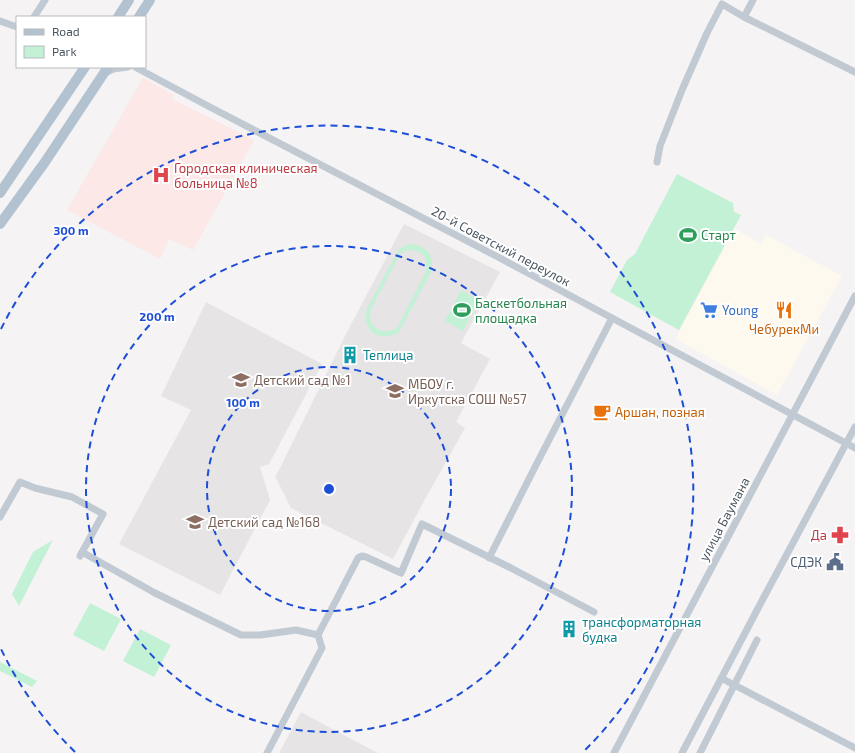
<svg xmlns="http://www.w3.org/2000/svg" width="855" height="753" viewBox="0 0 855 753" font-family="'Exo 2',sans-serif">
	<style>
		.commercial { fill: #fdf9ef }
		.education { fill: #e6e4e5 }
		.medical { fill: #fce8e6 }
		.green { fill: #c3f1d5; fill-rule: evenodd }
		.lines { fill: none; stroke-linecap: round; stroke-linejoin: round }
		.minor { stroke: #c1cad2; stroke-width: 7 }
		.primary { stroke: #b3c2d1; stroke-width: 10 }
		.ring { fill: none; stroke: #1d4ed8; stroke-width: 2; stroke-dasharray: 7 5 }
		.labels { text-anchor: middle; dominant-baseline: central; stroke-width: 4; stroke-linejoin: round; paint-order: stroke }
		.health-label { font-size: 13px; fill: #be3a42; stroke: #fff; text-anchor: start }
		.leisure-label { font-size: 13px; fill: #27864d; stroke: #fff; text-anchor: start }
		.street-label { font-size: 13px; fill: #4a5661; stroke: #fff }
		.shop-label { font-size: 13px; fill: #366cbe; stroke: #fff; text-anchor: start }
		.food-label { font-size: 13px; fill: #c56008; stroke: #fff }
		.culture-label { font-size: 13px; fill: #0d838f; stroke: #fff; text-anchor: start }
		.education-label { font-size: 13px; fill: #785e54; stroke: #fff; text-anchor: start }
		.service-label { font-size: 13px; fill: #4e5e75; stroke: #fff; text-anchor: end }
		.centre { fill: #1d4ed8; stroke: #fff; stroke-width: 2 }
		.ring-label { font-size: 12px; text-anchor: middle; font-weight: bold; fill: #1d4ed8; stroke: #fff; stroke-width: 4; stroke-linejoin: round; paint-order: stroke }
	</style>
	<rect width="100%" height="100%" fill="#f5f3f3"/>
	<!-- commercial -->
	<path class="commercial" d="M735 229 761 244 766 235 842 276 777 395 675 339Z"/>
	<!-- education -->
	<path class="education" d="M404 224 500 272 461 343 490 359 456 422 465 428 424 501 393 559 291 508 275 476 278 472 346 334Z
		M206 302 322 364 269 464 260 467 270 500 220 595 119 544 191 410 161 396Z
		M301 712 353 740 378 753H279Z"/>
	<!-- medical -->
	<path class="medical" d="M143 78 174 95 172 99 254 140 193 250 169 239 160 259 67 210Z"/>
	<!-- green -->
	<path class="green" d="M677 174 733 203 734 212 741 215 679 330 610 292 627 260 635 254Z
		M411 244C428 246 434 255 431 272L399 332C378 344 361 330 367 308L399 249 405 246ZM410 250C424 251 428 259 426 272L397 328C381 337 366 326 371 309L400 254 405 251Z
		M461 290 479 300 463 331 445 321Z
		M53 540 19 606 12 594 33 552Z
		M90 603 121 619 104 651 73 635Z
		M140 629 171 645 154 677 123 661Z
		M0 662 37 681 32 687 0 671Z"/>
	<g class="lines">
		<!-- minor -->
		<path class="minor" d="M753 0 744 17 855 72
			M34 17 45 0
			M0 21 17 27
			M135 67 208 106 498 257 855 448
			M105 73 113 69 128 67
			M657 162 660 146 682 90 707 33 722 4 744 17
			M0 517 20 482 35 488 72 497 103 514 80 556
			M82 552 155 593 241 635H260L296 630 318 635 322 648 267 753
			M489 558 535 467 612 318
			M318 635 358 558 362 556 366 557 401 573 422 524 511 568 594 612
			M721 678 855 748
			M614 753 855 296
			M682 753 765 595 855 427
			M700 753 757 640"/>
		<!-- primary -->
		<path class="primary" d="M118 17 129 0
			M139 17 150 0
			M0 193 85 67
			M0 224 45 162 108 67"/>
	</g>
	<!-- distance rings -->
	<g class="ring">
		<circle cx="329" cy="489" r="122"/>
		<circle cx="329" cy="489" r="243"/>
		<path d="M75 752A365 365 0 0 1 1 649M1 329A365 365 0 1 1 583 752"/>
	</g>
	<!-- icons -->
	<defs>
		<g id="hospital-bare" transform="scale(1.38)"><path d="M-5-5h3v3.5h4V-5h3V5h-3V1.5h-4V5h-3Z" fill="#e0444e" stroke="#fff" stroke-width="2.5" paint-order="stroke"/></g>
		<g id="stadium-bare" transform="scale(1.38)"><path d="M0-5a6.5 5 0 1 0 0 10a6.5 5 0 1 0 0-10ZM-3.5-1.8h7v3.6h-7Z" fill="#2e9e5b" stroke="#fff" stroke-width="2.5" paint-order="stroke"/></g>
		<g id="supermarket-bare" transform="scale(1.38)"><path d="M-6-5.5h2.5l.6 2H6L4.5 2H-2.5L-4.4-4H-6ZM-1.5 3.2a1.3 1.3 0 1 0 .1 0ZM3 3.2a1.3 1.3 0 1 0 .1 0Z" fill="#3f7fe0" stroke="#fff" stroke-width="2.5" paint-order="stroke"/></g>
		<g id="restaurant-bare" transform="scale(1.38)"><path d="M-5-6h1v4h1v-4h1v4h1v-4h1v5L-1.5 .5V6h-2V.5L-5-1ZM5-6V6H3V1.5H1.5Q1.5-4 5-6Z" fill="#e8710a" stroke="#fff" stroke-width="2.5" paint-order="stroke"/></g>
		<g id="building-bare" transform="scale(1.38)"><path d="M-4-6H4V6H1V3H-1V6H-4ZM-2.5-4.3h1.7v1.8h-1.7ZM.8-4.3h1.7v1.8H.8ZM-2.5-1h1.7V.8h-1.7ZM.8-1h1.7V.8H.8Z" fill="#0f9aa8" stroke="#fff" stroke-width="2.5" paint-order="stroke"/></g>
		<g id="school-bare" transform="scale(1.38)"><path d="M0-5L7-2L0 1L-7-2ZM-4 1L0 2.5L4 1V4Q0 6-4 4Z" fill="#8d6e63" stroke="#fff" stroke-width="2.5" paint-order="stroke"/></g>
		<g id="cafe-bare" transform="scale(1.38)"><path d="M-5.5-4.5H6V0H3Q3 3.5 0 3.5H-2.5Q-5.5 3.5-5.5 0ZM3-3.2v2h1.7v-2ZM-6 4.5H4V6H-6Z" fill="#e8710a" stroke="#fff" stroke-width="2.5" paint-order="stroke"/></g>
		<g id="pharmacy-bare" transform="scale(1.38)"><path d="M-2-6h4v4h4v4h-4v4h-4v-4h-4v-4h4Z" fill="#e0444e" stroke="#fff" stroke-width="2.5" paint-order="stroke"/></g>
		<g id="civic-bare" transform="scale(1.38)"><path d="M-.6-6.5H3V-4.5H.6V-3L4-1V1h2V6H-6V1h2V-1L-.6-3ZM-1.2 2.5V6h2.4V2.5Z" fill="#5c6f8a" stroke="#fff" stroke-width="2.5" paint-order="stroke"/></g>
	</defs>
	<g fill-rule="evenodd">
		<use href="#hospital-bare" x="161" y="175"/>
		<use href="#stadium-bare" x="688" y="235"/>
		<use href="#stadium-bare" x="462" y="310"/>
		<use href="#supermarket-bare" x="709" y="310"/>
		<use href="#restaurant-bare" x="784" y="310"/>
		<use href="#building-bare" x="350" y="355"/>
		<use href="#school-bare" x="241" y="380"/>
		<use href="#school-bare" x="395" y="391"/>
		<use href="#cafe-bare" x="602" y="412"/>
		<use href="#school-bare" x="195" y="522"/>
		<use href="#pharmacy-bare" x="840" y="535"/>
		<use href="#civic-bare" x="835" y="562"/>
		<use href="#building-bare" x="569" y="629"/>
	</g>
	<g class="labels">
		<!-- health labels -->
		<g class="health-label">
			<text x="174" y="168">Городская клиническая<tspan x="174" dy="15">больница №8</tspan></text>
			<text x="827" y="535" text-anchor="end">Да</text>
		</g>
		<!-- leisure labels -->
		<g class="leisure-label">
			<text x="701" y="235">Старт</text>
			<text x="475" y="303">Баскетбольная<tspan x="475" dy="15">площадка</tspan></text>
		</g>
		<!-- street labels -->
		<g class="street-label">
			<text transform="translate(501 246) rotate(28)">20-й Советский переулок</text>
			<text transform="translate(724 519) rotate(-62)">улица Баумана</text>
		</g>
		<!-- shop labels -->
		<g class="shop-label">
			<text x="722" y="310">Young</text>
		</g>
		<!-- food labels -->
		<g class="food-label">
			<text x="784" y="329">ЧебурекМи</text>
			<text x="615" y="412" text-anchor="start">Аршан, позная</text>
		</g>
		<!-- culture labels -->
		<g class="culture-label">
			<text x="363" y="355">Теплица</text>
			<text x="582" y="622">трансформаторная<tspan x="582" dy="15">будка</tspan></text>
		</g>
		<!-- education labels -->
		<g class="education-label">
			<text x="254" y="380">Детский сад №1</text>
			<text x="408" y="384">МБОУ г.<tspan x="408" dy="15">Иркутска СОШ №57</tspan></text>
			<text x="208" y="522">Детский сад №168</text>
		</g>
		<!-- service labels -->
		<g class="service-label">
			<text x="822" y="562">СДЭК</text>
		</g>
	</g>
	<circle cx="329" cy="489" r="6" class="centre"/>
	<g class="ring-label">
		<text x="71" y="235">300 m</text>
		<text x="157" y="321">200 m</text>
		<text x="243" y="407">100 m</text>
	</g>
	<!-- legend -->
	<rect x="16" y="16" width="130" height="52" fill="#ffffff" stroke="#b7bbc0"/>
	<rect x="24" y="29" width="20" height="6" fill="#b3c2d1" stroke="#b7bbc0"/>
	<text x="52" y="36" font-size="12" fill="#4a5661">Road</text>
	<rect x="24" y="46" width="20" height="12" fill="#c3f1d5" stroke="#b7bbc0"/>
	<text x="52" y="56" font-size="12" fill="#4a5661">Park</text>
</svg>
